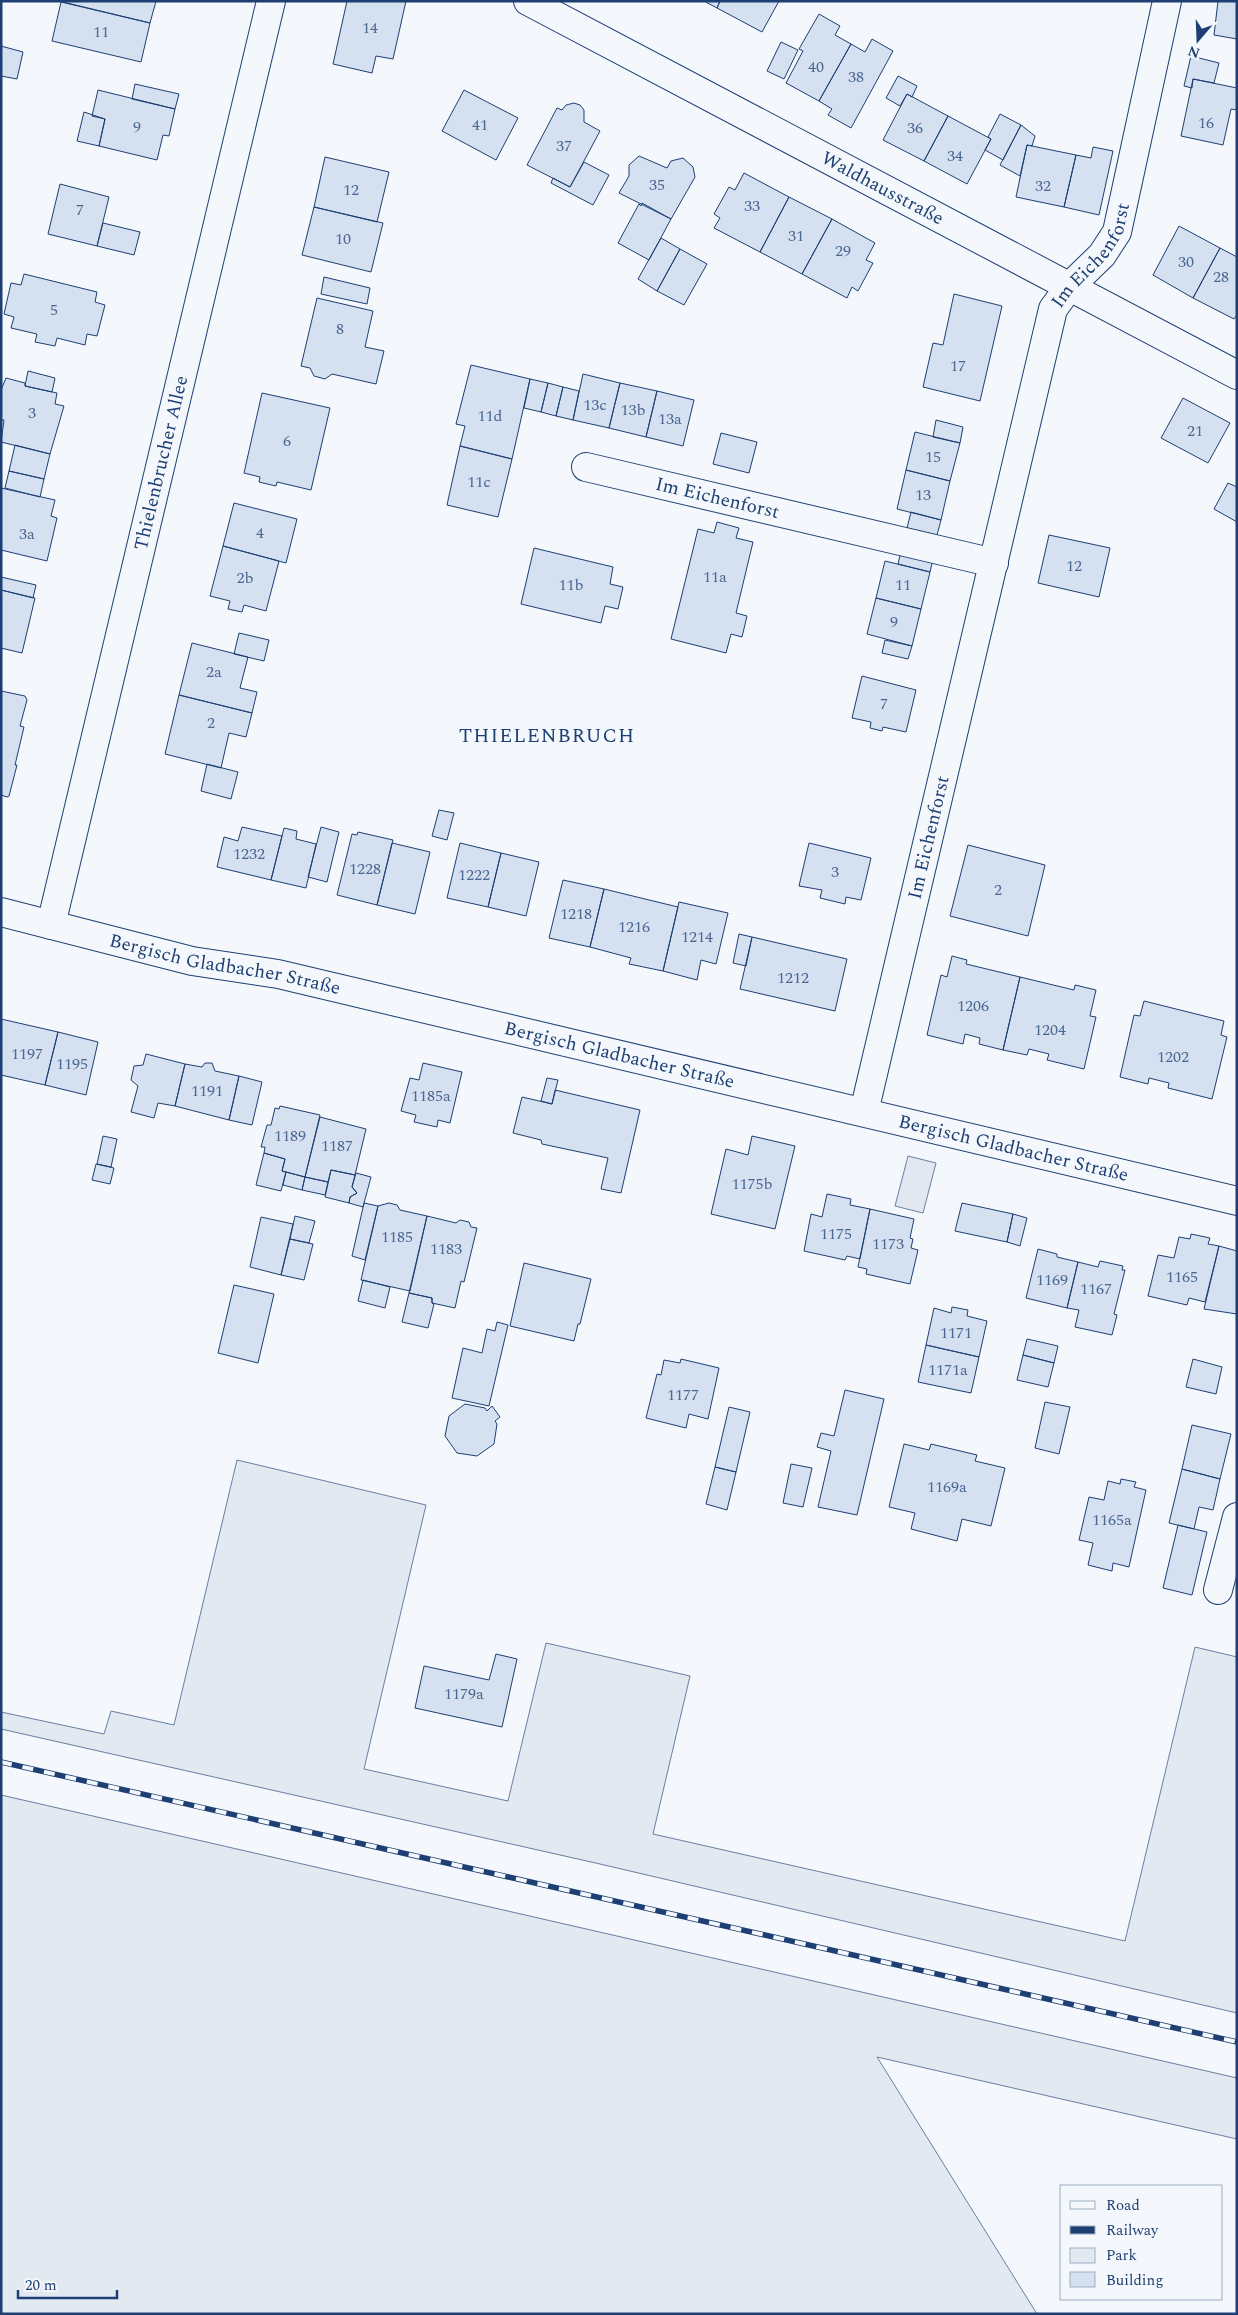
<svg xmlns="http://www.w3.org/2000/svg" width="1238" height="2315" viewBox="0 0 1238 2315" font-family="Spectral,serif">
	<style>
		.green { fill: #e3e9f0; stroke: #687fa3 }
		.parking { fill: #e3e8f0; stroke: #687fa3 }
		.building { fill: #d5e0f0; stroke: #1d3f73 }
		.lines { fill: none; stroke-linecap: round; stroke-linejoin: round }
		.minor-casing { stroke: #1d3f73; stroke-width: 30 }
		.major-casing { stroke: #1d3f73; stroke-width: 30 }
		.minor { stroke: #f4f7fb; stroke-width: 28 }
		.major { stroke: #f4f7fb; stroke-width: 28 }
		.rail-casing { stroke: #1d3f73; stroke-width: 5.5 }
		.rail { stroke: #f4f7fb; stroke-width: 4; stroke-dasharray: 11; stroke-linecap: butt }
		.labels { text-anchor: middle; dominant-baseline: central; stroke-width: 4; stroke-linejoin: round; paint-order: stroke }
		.number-label { font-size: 16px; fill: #4b6792 }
		.street-label { font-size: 19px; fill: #1d3f73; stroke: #f4f7fb }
		.neighbourhood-label { font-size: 20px; letter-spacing: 1px; fill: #1d3f73; stroke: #f4f7fb }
	</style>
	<rect width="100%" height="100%" fill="#f4f7fb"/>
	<!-- green -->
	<path class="green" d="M237 1460 426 1505 364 1769 508 1801 546 1643 690 1676 653 1834 1125 1941 1195 1647 1237 1657V2013L600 1864 1 1729V1712L104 1734 111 1711 174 1725Z
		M1 1795 1237 2078V2139L877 2057 1037 2314H1Z"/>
	<!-- parking -->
	<path class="parking" d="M908 1156 936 1163 923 1213 895 1206Z"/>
	<!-- building -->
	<path class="building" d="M59 1H156L150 23Z
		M347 1H406L393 59 376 56 372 73 333 64Z
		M704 1H720L717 8Z
		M720 1H779L762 32 717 8Z
		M1218 1H1237V39L1214 35Z
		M61 2 150 23 141 62 52 41Z
		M819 14 840 26 835 35 851 44 819 101 786 83 803 51 799 49Z
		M872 39 893 51 851 128 828 115 832 109 819 101 851 44 865 52Z
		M781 42 798 50 784 79 767 71Z
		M1 46 23 52 17 79 1 76Z
		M1191 56 1219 63 1214 83 1193 79 1192 88 1184 86Z
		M898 76 917 86 912 97 907 94 900 106 886 98Z
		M1193 79 1237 88V110L1231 109 1223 145 1181 136Z
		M135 84 179 94 175 109 132 99Z
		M98 90 175 109 169 136 163 135 157 160 99 146 105 119 92 116Z
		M464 90 518 118 496 160 442 131Z
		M907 94 948 116 924 161 883 140Z
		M574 103 580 105 584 110V122L600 131 570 187 527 165 557 108 562 110 566 105Z
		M84 112 105 119 99 146 77 141Z
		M1000 114 1021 125 1003 160 985 150 991 139 988 137Z
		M948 116 991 139 967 184 924 161Z
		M1021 125 1035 136 1032 146 1027 145 1020 176 1000 165Z
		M1027 145 1076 155 1064 207 1016 197Z
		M1093 147 1113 151 1099 215 1064 207 1076 155 1091 158Z
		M639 156 667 168 671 161 683 158 693 167 695 177 671 219 619 193 629 176V165Z
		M325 157 389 172 377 222 314 207Z
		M584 162 609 175 593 205 551 183 553 178 570 187Z
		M744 173 789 197 760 252 714 228 720 218 714 214 729 187 735 190Z
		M60 184 109 197 97 246 48 234Z
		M789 197 832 219 802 274 760 252Z
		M642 203 671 219 649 260 618 243 639 204 641 206Z
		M314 207 383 223 371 272 302 255Z
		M832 219 875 243 866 260 873 263 858 291 852 287 847 298 802 274Z
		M103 223 140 232 134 255 97 246Z
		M1179 226 1220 248 1193 298 1153 275Z
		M661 238 680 249 657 291 638 279Z
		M1220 248 1237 257V315L1234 319 1193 298Z
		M680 249 707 264 684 305 657 291Z
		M24 274 97 292 95 302 105 305 97 336 87 334 85 345 57 338 55 346 35 342 37 334 11 328 14 317 4 314 11 283 21 285Z
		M324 277 370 288 367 304 321 294Z
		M954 294 1002 306 980 401 923 387 933 343 943 345Z
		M317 298 373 311 365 347 384 351 376 384 332 374 325 379 314 376 310 368 301 366Z
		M471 365 530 379 512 459 460 446 465 426 456 424Z
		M28 371 55 378 52 392 25 386Z
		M583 374 620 383 609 428 573 420Z
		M6 378 25 383V386L57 393 55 404 64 406 50 454 1 442 4 420H1V390Z
		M530 379 548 383 541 412 524 408Z
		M548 383 563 387 556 416 541 412Z
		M620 383 657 391 646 437 609 428Z
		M563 387 579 391 573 420 556 416Z
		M657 391 694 400 683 446 646 437Z
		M262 393 330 408 311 490 277 482 276 486 259 482 260 477 244 473Z
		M1183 398 1230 423 1208 463 1161 438Z
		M936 420 963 427 960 443 933 437Z
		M915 432 960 443 950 481 906 470Z
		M721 433 757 442 749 473 713 464Z
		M15 445 50 454 44 479 9 471Z
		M460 446 512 459 498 517 447 505Z
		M906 470 950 481 941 520 897 509Z
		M9 471 44 479 40 497 5 488Z
		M1228 483 1237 487V522L1214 509Z
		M1 488 55 500 51 516 57 518 47 561 1 550Z
		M234 503 297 519 286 563 223 546Z
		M911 512 941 520 937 535 907 528Z
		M717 522 739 528 736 538 753 542 736 613 747 616 742 637 731 634 726 653 671 639 698 529 714 533Z
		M1049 535 1110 548 1099 597 1038 583Z
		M223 546 279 561 266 611 244 605 242 612 228 609 230 601 210 596Z
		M534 548 613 567 610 584 623 587 618 609 605 606 601 623 521 604Z
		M901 551 933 559 930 572 898 564Z
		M885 561 930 572 921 609 876 598Z
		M1 577 36 585 33 598 1 590Z
		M1 590 35 598 22 653 1 648Z
		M876 598 921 609 912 646 867 634Z
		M239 633 269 640 264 661 234 654Z
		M885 640 912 646 908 659 882 653Z
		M192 643 248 657 240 688 257 692 252 713 179 695Z
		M862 676 916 690 906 732 883 727 882 731 870 728 871 722 852 718Z
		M1 691 25 696 27 700 20 726 24 727 15 765H17L9 796 7 797 1 795Z
		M179 695 252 713 246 737 229 733 221 768 165 754Z
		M207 764 238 772 231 799 201 791Z
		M439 810 454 813 447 840 432 836Z
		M242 827 282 836 271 880 217 867 224 837 238 841Z
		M321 827 339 832 327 882 308 877Z
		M284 828 297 831 296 839 316 844 306 888 271 880Z
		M358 832 393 840 377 905 337 895 352 834 357 835Z
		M392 843 430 852 415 914 377 905Z
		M460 843 501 853 488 907 447 898Z
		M809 843 871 858 861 900 846 897 845 904 820 898 822 890 799 886Z
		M968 845 1045 865 1028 936 950 916Z
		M501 853 539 862 526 916 488 907Z
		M563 880 604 889 590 947 549 938Z
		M604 889 678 907 663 971 629 964 631 958 590 947Z
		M679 902 728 913 716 964 701 960 697 980 663 971Z
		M739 934 752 937 746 966 733 963Z
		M752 937 847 959 835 1011 740 989Z
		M952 956 967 960 966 964 1020 977 1003 1050 979 1044 980 1038 965 1034 963 1044 927 1035 941 975 947 977Z
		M1020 977 1074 990 1075 985 1096 990 1090 1016 1096 1017 1084 1069 1047 1060 1049 1054 1029 1049 1027 1055 1003 1050Z
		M1144 1001 1224 1021 1221 1035 1227 1037 1212 1099 1168 1088 1169 1083 1149 1078 1148 1084 1120 1077 1134 1015 1140 1016Z
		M1 1019 58 1032 45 1085 1 1075Z
		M58 1032 98 1042 86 1095 45 1085Z
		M146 1054 185 1064 175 1106 158 1103 154 1118 131 1112 138 1086 131 1080 134 1066 143 1065Z
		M205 1063H212L215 1071 239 1076 229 1120 175 1106 185 1064 202 1067Z
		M423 1063 462 1072 450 1123 438 1120 437 1127 414 1122 416 1115 401 1111 410 1078 419 1080Z
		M239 1076 262 1082 252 1125 229 1120Z
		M547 1078 558 1080 552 1104 541 1101Z
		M555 1090 640 1110 621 1193 601 1189 608 1158 542 1144 541 1140 513 1133 522 1097 552 1104Z
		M280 1106 320 1115 305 1177 282 1171 285 1159 264 1153 265 1147H261L267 1125H271L275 1108 279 1109Z
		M320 1117 366 1129 355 1175 331 1170 328 1182 305 1177Z
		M103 1136 117 1139 111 1167 97 1164Z
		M752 1136 795 1146 775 1229 711 1214 726 1149 748 1155Z
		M264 1153 285 1159 282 1171 286 1172 281 1191 256 1185Z
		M96 1164 114 1168 110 1184 92 1180Z
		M331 1170 355 1175 352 1187 357 1193 350 1197 349 1203 325 1197Z
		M286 1172 305 1177 302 1190 283 1185Z
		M356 1173 371 1177 363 1207 349 1203 350 1197 357 1193 352 1187Z
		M305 1177 328 1182 325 1195 302 1190Z
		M827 1194 851 1199 850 1205 870 1209 860 1259 847 1256 845 1260 804 1251 811 1214 822 1217Z
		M364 1203 378 1206 365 1260 352 1256Z
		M389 1203 397 1205 400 1210 427 1216 410 1291 361 1280 378 1206Z
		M962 1203 1013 1214 1007 1242 955 1231Z
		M870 1209 914 1219 910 1238 913 1239 911 1248 918 1250 910 1284 866 1274 867 1269 858 1267Z
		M1013 1214 1027 1218 1020 1246 1007 1242Z
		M295 1216 315 1221 309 1243 290 1239Z
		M427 1216 456 1223 460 1220 469 1222 471 1227 477 1228 464 1282 461 1281 455 1308 432 1303V1298L409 1293Z
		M261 1217 293 1224 281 1275 250 1267Z
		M1191 1234 1210 1238 1208 1244 1219 1246 1205 1302 1189 1298 1187 1305 1148 1296 1158 1255 1174 1258 1179 1237 1190 1239Z
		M290 1239 313 1244 304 1280 281 1275Z
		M1219 1246 1237 1251V1314L1204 1309Z
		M1038 1249 1057 1254V1257L1078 1262 1067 1308 1026 1298Z
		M1100 1261 1123 1266 1122 1270H1125L1114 1314 1117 1315 1112 1335 1075 1327 1079 1310 1067 1308 1078 1262 1098 1267Z
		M524 1263 591 1279 580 1324H578L574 1341 510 1326Z
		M363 1280 390 1287 385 1308 358 1301Z
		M234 1285 274 1294 258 1363 218 1353Z
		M409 1293 432 1298V1303L434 1304 428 1328 402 1322Z
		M952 1307 968 1310 967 1316 987 1321 979 1357 926 1345 934 1308 951 1313Z
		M497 1322 508 1325 489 1406 452 1398 463 1348 482 1353 487 1329 495 1331Z
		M1027 1339 1058 1346 1054 1363 1023 1355Z
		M926 1345 979 1357 971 1393 918 1382Z
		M1023 1355 1054 1363 1048 1387 1017 1380Z
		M681 1359 719 1368 708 1419 689 1414 686 1428 646 1418 657 1374 661 1375 664 1360 680 1363Z
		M1193 1359 1222 1367 1216 1394 1186 1387Z
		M845 1390 884 1399 857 1515 818 1507 831 1451 817 1447 821 1433 834 1436Z
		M1045 1402 1070 1407 1059 1454 1035 1448Z
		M465 1404 485 1408 487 1411 492 1406 500 1417 495 1421 497 1424 494 1444 477 1456 457 1453 445 1436 449 1416Z
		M729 1407 750 1412 736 1472 715 1467Z
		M1192 1425 1231 1434 1220 1479 1182 1469Z
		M904 1444 929 1450 931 1444 977 1455 975 1461 1005 1468 991 1526 962 1519 957 1541 911 1529 915 1513 889 1507Z
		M791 1464 812 1468 803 1507 783 1503Z
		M715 1467 736 1472 727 1510 706 1504Z
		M1182 1469 1220 1479 1213 1510 1199 1507 1194 1529 1169 1523Z
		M1121 1479 1136 1482 1134 1487 1146 1490 1129 1567 1113 1563 1112 1571 1088 1565 1093 1543 1079 1540 1089 1497 1104 1500 1108 1481 1120 1484Z
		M1178 1525 1207 1532 1192 1595 1163 1588Z
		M496 1654 517 1659 502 1727 415 1708 424 1666 489 1680Z"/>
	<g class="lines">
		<!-- minor casing -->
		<g class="minor-casing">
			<g id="minor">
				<path id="s1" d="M528 1 1237 375"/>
				<path id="s2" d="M586 467 994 563"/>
				<path id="s3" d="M51 925 271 1"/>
				<path id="s4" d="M864 1112 1053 309 1069 287 1102 255 1117 232 1167 1"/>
				<path d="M1218 1590 1237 1517"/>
			</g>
		</g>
		<!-- major casing -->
		<g class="major-casing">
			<g id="major">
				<path id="s5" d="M1 912 192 961 278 974 1237 1201"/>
			</g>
		</g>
		<!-- minor -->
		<use href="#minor" class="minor"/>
		<!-- major -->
		<use href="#major" class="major"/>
		<!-- rail casing -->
		<g class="rail-casing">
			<path id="rail" d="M1 1762 1237 2042"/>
		</g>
		<!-- rail -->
		<use href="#rail" class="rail"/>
	</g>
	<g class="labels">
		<!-- number labels -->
		<g class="number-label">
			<text x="370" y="28">14</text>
			<text x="101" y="32">11</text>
			<text x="816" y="67">40</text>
			<text x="856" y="77">38</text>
			<text x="1206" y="123">16</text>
			<text x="480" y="125">41</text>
			<text x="137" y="127">9</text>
			<text x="915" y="128">36</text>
			<text x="564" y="146">37</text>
			<text x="955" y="156">34</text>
			<text x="657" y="185">35</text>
			<text x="1043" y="186">32</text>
			<text x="351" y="190">12</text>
			<text x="752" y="206">33</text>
			<text x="80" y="210">7</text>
			<text x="796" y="236">31</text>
			<text x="343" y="239">10</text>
			<text x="843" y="251">29</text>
			<text x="1186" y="262">30</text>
			<text x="1221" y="277">28</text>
			<text x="54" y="310">5</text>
			<text x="340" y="329">8</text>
			<text x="958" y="366">17</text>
			<text x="595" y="405">13c</text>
			<text x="633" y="410">13b</text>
			<text x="32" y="413">3</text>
			<text x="490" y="416">11d</text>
			<text x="670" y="419">13a</text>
			<text x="1195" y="431">21</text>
			<text x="287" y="441">6</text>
			<text x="933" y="457">15</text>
			<text x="479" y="482">11c</text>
			<text x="923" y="495">13</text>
			<text x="260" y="533">4</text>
			<text x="27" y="534">3a</text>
			<text x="1074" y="566">12</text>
			<text x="715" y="577">11a</text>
			<text x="245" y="578">2b</text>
			<text x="571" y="585">11b</text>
			<text x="903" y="585">11</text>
			<text x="894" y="622">9</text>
			<text x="214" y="672">2a</text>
			<text x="884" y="704">7</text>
			<text x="211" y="723">2</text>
			<text x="249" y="854">1232</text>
			<text x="365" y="869">1228</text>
			<text x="835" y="872">3</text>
			<text x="474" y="875">1222</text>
			<text x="998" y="890">2</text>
			<text x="576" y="914">1218</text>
			<text x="634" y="927">1216</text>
			<text x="697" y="937">1214</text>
			<text x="793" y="978">1212</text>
			<text x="973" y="1006">1206</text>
			<text x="1050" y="1030">1204</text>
			<text x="27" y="1054">1197</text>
			<text x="1173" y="1057">1202</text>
			<text x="72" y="1064">1195</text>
			<text x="207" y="1091">1191</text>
			<text x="431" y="1096">1185a</text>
			<text x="290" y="1136">1189</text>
			<text x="337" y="1146">1187</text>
			<text x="752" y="1184">1175b</text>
			<text x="836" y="1234">1175</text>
			<text x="397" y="1237">1185</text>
			<text x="888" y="1244">1173</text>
			<text x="446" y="1249">1183</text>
			<text x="1182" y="1277">1165</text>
			<text x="1052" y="1280">1169</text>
			<text x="1096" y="1289">1167</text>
			<text x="956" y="1333">1171</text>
			<text x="948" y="1370">1171a</text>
			<text x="683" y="1395">1177</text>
			<text x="947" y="1487">1169a</text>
			<text x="1112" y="1520">1165a</text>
			<text x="464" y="1694">1179a</text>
		</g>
		<!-- street labels -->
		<g class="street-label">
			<text stroke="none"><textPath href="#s1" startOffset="401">Waldhausstraße</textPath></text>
			<text stroke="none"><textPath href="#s4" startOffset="892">Im Eichenforst</textPath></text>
			<text stroke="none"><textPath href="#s3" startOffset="475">Thielenbrucher Allee</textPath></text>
			<text stroke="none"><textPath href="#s2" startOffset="135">Im Eichenforst</textPath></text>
			<text stroke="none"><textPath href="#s4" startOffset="282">Im Eichenforst</textPath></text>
			<text stroke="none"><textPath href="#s5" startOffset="230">Bergisch Gladbacher Straße</textPath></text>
			<text stroke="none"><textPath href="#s5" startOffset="635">Bergisch Gladbacher Straße</textPath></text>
			<text stroke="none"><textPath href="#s5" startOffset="1040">Bergisch Gladbacher Straße</textPath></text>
		</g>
		<!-- neighbourhood labels -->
		<g class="neighbourhood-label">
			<text x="547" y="736">THIELENBRUCH</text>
		</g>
	</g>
	<!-- border -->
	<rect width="1238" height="2315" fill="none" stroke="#1d3f73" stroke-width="5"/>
	<!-- legend -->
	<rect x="1060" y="2185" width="162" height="115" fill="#f4f7fb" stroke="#9eadc5"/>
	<rect x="1070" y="2201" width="25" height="8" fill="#f4f7fb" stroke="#9eadc5"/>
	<text x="1106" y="2210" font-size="15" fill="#1d3f73">Road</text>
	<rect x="1070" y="2226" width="25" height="8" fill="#1d3f73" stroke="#9eadc5"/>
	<text x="1106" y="2235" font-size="15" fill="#1d3f73">Railway</text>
	<rect x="1070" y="2248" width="25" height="15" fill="#e3e9f0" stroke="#9eadc5"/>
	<text x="1106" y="2260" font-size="15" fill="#1d3f73">Park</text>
	<rect x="1070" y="2272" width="25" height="15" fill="#d5e0f0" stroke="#9eadc5"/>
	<text x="1106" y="2285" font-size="15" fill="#1d3f73">Building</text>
	<!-- north arrow -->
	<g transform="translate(1198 40) rotate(199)" stroke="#f4f7fb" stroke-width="4" paint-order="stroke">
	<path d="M0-4L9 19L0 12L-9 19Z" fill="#1d3f73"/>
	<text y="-8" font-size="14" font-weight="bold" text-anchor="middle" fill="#1d3f73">N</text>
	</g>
	<!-- scale -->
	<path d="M18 2290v8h99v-8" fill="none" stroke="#1d3f73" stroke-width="2.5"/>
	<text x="25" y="2290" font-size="15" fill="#1d3f73" stroke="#f4f7fb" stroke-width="4" paint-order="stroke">20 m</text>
</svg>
